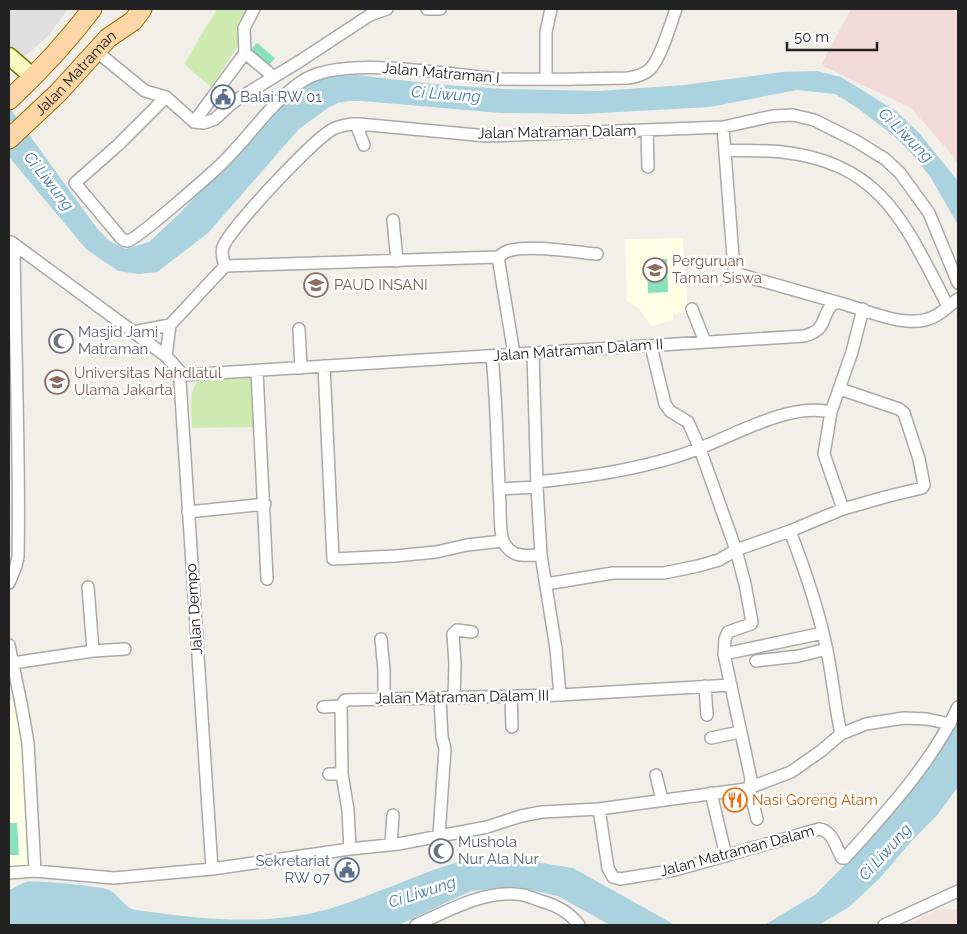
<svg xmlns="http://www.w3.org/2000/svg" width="967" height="934" viewBox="0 0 967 934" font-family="Raleway,sans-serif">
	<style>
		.residential { fill: #e0dfdf }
		.commercial { fill: #f2dad9 }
		.education { fill: #ffffe5 }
		.military { fill: #f3e3dd }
		.grass { fill: #cdebb0 }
		.pitch { fill: #88e0be }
		.water { fill: #aad3df }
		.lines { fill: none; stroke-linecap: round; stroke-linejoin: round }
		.street-casing { stroke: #a9a9a9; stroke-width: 14 }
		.secondary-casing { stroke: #707d05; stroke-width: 19 }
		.primary-casing { stroke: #a06b00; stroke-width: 21 }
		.street { stroke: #fff; stroke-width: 11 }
		.secondary { stroke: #f7fabf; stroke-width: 16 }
		.primary { stroke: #fcd6a4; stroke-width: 19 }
		.labels { text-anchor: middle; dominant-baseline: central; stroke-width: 5; stroke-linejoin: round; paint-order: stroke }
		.street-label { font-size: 15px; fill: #222; stroke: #fff }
		.service-label { font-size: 15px; fill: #4e5e75; stroke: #fff; text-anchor: start }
		.education-label { font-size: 15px; fill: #785e54; stroke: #fff; text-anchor: start }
		.worship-label { font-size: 15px; fill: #5b616d; stroke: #fff; text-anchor: start }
		.food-label { font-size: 15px; fill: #c56008; stroke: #fff; text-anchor: start }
		.water-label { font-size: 16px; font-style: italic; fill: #4a7aab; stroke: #fff }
	</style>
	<rect width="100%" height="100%" fill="#f2efe9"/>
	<!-- residential -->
	<path class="residential" d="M9 9H68L49 35 23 58 9 45Z"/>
	<!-- commercial -->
	<path class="commercial" d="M851 9H958V165L953 156 911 108 821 65Z"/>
	<!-- education -->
	<path class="education" d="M683 238 688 312 673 314V320L651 326 639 308 627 301 625 239Z
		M19 700 29 865 9 866V701Z"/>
	<!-- military -->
	<path class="military" d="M939 909H958V925H906Z"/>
	<!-- grass -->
	<path class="grass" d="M217 9H251L245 35 211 87 184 64Z
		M204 376 253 378 258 427 192 428C192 411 186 386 204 376Z"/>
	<!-- pitch -->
	<path class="pitch" d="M257 43 275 58 266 69 248 53Z
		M667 259 668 292 648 293 647 260Z
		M9 823H17L19 855H9Z"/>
	<!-- water -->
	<path class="water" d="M817 71 841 77 896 111 919 133 958 181V225L931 178 913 155 893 135 856 107 835 94 797 90 710 107 582 114 501 113 362 101H349L338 103 328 108 299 129 208 233 157 272 139 274 118 271 86 249 9 157V107L96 227 109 241 126 249 149 242 180 213 280 106 312 81 333 76 357 75 433 84 504 89 599 91 684 85 782 72Z
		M958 720V787L938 814 909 844 880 878 849 907 819 925H762L766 924 816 894 873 836 933 758Z
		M464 860 501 867 522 860 573 868 675 925H610L558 896 517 887 471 891 399 925H9V890C14 888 20 884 26 882 34 880 101 886 109 890 119 895 125 909 136 910 199 919 269 927 332 908 377 894 419 873 464 860Z"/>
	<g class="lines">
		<!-- street casing -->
		<g class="street-casing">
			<path id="street" d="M427 9H440
				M96 51 145 91 166 97 194 122 204 123 215 119 231 104 241 97 300 61 370 15 387 9
				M245 53 274 77
				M546 79V32L551 9
				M166 97 118 145 75 183 121 238C123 240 126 241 128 241 137 239 205 179 216 169 246 142 267 106 301 82 341 53 452 76 502 79 544 80 586 79 628 78 635 77 643 75 649 70 660 61 671 23 676 9
				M194 122 245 53 244 28 254 9
				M356 124 364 145
				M723 127 734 269 738 274 840 303
				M647 130 648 167
				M725 150C744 151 764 150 782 152 884 163 906 227 948 306
				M393 220 397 261
				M11 242 166 356 183 375
				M498 257C501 255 505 252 508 251 528 244 575 252 597 254
				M498 257 514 354
				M225 266C223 260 221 253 223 247 230 228 314 139 333 129 341 125 350 124 359 124L487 136 723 127 773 116 793 115 814 120 856 141 885 159 900 173 929 213 958 283
				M225 266 498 257
				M692 309 705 342
				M299 329 301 368
				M133 332 170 325 225 266
				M651 346 665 404 670 411 688 422 700 449 736 550 745 584 752 622 751 624 728 632 725 639 724 654 751 779 750 787
				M533 353 537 487 541 555 556 649 560 695
				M166 356 170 325
				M492 356C497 405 497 455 500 505 500 514 500 536 504 543 514 559 524 555 541 555
				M324 366 333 559 395 556 436 552 467 545 503 541
				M257 371 267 579
				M183 375 804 336C830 329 819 316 834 303H840C868 310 910 332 937 315 944 311 951 304 958 299
				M183 375 180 381 212 869
				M831 412 824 454 843 509
				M537 482C585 477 629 471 675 457 722 444 783 401 831 412L852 352 863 309
				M499 489 537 487
				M188 512 265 504
				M790 531C805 570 819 610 827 651 833 679 835 707 841 734
				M9 583 16 566 18 557C20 453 15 348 14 244
				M546 584 613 573H664L698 566 719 560 736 550 790 531 843 509 885 497 922 488 924 485 919 459 904 413 899 409 840 389
				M88 587 93 651
				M381 639 384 670V699
				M9 645 21 703 28 743 35 871
				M724 654 823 633
				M756 661 799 656 827 649
				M13 663 93 651 125 649
				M705 686 707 715
				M511 696 512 727
				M454 697 455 664 453 634 457 630 472 632
				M323 707 341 706
				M711 738 740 732
				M329 774H342
				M656 775 662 800
				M749 788 757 819
				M711 793 726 856
				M599 809 608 868 613 877 620 879 675 870 819 829C832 830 836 847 842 858H845C887 811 931 764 958 707
				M439 835 445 749 442 737 440 698
				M391 845 393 815
				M350 849 348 810 342 774 341 706 345 700 560 695 731 685
				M9 873 35 871 114 878 212 869 350 849 398 844 487 827 521 816 542 812 599 809 746 789 791 772 821 751 841 734 866 724 904 718 927 719 950 724
				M416 925C446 912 482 891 515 894 524 894 533 898 541 901 556 905 570 913 579 925
				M884 925 958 891"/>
		</g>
		<!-- secondary casing -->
		<g class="secondary-casing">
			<path id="secondary" d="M9 56 33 77"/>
		</g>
		<!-- primary casing -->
		<g class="primary-casing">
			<g id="primary">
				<path d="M9 100C39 72 67 42 92 9"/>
				<path id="s1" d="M9 139 58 93 108 38 133 21 142 9"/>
			</g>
		</g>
		<!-- street -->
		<use href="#street" class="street"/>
		<!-- secondary -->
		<use href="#secondary" class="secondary"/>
		<!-- primary -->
		<use href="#primary" class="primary"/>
	</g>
	<!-- icons -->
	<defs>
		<g id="civic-ring" transform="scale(1.25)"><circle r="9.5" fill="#fff" stroke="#5c6f8a" stroke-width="1.5"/><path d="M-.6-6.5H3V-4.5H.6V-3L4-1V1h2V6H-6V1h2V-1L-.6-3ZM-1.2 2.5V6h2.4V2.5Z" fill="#5c6f8a"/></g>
		<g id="school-ring" transform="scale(1.25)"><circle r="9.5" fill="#fff" stroke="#8d6e63" stroke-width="1.5"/><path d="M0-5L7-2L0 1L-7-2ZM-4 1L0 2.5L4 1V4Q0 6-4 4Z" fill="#8d6e63"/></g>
		<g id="mosque-ring" transform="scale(1.25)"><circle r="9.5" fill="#fff" stroke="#6b7280" stroke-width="1.5"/><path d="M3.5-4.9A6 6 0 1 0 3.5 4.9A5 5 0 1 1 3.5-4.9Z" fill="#6b7280"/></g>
		<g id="university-ring" transform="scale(1.25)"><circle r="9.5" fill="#fff" stroke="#8d6e63" stroke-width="1.5"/><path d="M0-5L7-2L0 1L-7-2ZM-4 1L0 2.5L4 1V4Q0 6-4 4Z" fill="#8d6e63"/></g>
		<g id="restaurant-ring" transform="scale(1.25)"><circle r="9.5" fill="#fff" stroke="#e8710a" stroke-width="1.5"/><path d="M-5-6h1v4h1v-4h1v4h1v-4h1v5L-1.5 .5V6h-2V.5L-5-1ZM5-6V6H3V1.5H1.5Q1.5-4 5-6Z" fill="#e8710a"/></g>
	</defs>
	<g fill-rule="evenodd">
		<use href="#civic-ring" x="223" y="97"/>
		<use href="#school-ring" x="655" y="270"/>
		<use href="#school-ring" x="316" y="285"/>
		<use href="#mosque-ring" x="61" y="341"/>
		<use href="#university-ring" x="57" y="382"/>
		<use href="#restaurant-ring" x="735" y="800"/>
		<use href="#mosque-ring" x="441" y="851"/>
		<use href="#civic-ring" x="347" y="870"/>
	</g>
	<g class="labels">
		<!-- street labels -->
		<g class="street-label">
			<text transform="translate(441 73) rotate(5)">Jalan Matraman I</text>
			<text stroke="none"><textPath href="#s1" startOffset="94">Jalan Matraman</textPath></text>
			<text transform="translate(557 132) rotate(-1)">Jalan Matraman Dalam</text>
			<text transform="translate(578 350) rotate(-4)">Jalan Matraman Dalam II</text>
			<text transform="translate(194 609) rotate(-94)">Jalan Dempo</text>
			<text transform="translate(462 697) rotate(-1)">Jalan Matraman Dalam III</text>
			<text transform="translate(737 851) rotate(-15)">Jalan Matraman Dalam</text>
		</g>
		<!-- service labels -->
		<g class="service-label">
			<text x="240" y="97">Balai RW 01</text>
			<text x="330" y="861" text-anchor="end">Sekretariat<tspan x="330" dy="17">RW 07</tspan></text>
		</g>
		<!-- education labels -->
		<g class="education-label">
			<text x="672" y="261">Perguruan<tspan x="672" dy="17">Taman Siswa</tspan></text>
			<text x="334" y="285">PAUD INSANI</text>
			<text x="74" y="373">Universitas Nahdlatul<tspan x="74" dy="17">Ulama Jakarta</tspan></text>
		</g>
		<!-- worship labels -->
		<g class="worship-label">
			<text x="78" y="332">Masjid Jami<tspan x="78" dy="17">Matraman</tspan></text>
			<text x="458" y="842">Mushola<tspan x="458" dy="17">Nur Ala Nur</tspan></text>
		</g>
		<!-- food labels -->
		<g class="food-label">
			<text x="752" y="800">Nasi Goreng Atam</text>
		</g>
		<!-- water labels -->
		<g class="water-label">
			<text transform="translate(446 94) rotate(4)">Ci Liwung</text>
			<text transform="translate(906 135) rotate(45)">Ci Liwung</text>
			<text transform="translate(49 181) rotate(52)">Ci Liwung</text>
			<text transform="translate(885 852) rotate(-48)">Ci Liwung</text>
			<text transform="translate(422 892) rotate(-18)">Ci Liwung</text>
		</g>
	</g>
	<!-- border -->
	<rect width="967" height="934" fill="none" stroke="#222222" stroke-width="20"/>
	<!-- scale -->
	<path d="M787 42v8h90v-8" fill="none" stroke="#222222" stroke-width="2.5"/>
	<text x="794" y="42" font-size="15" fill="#222222" stroke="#ffffff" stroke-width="4" paint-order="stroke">50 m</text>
</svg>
